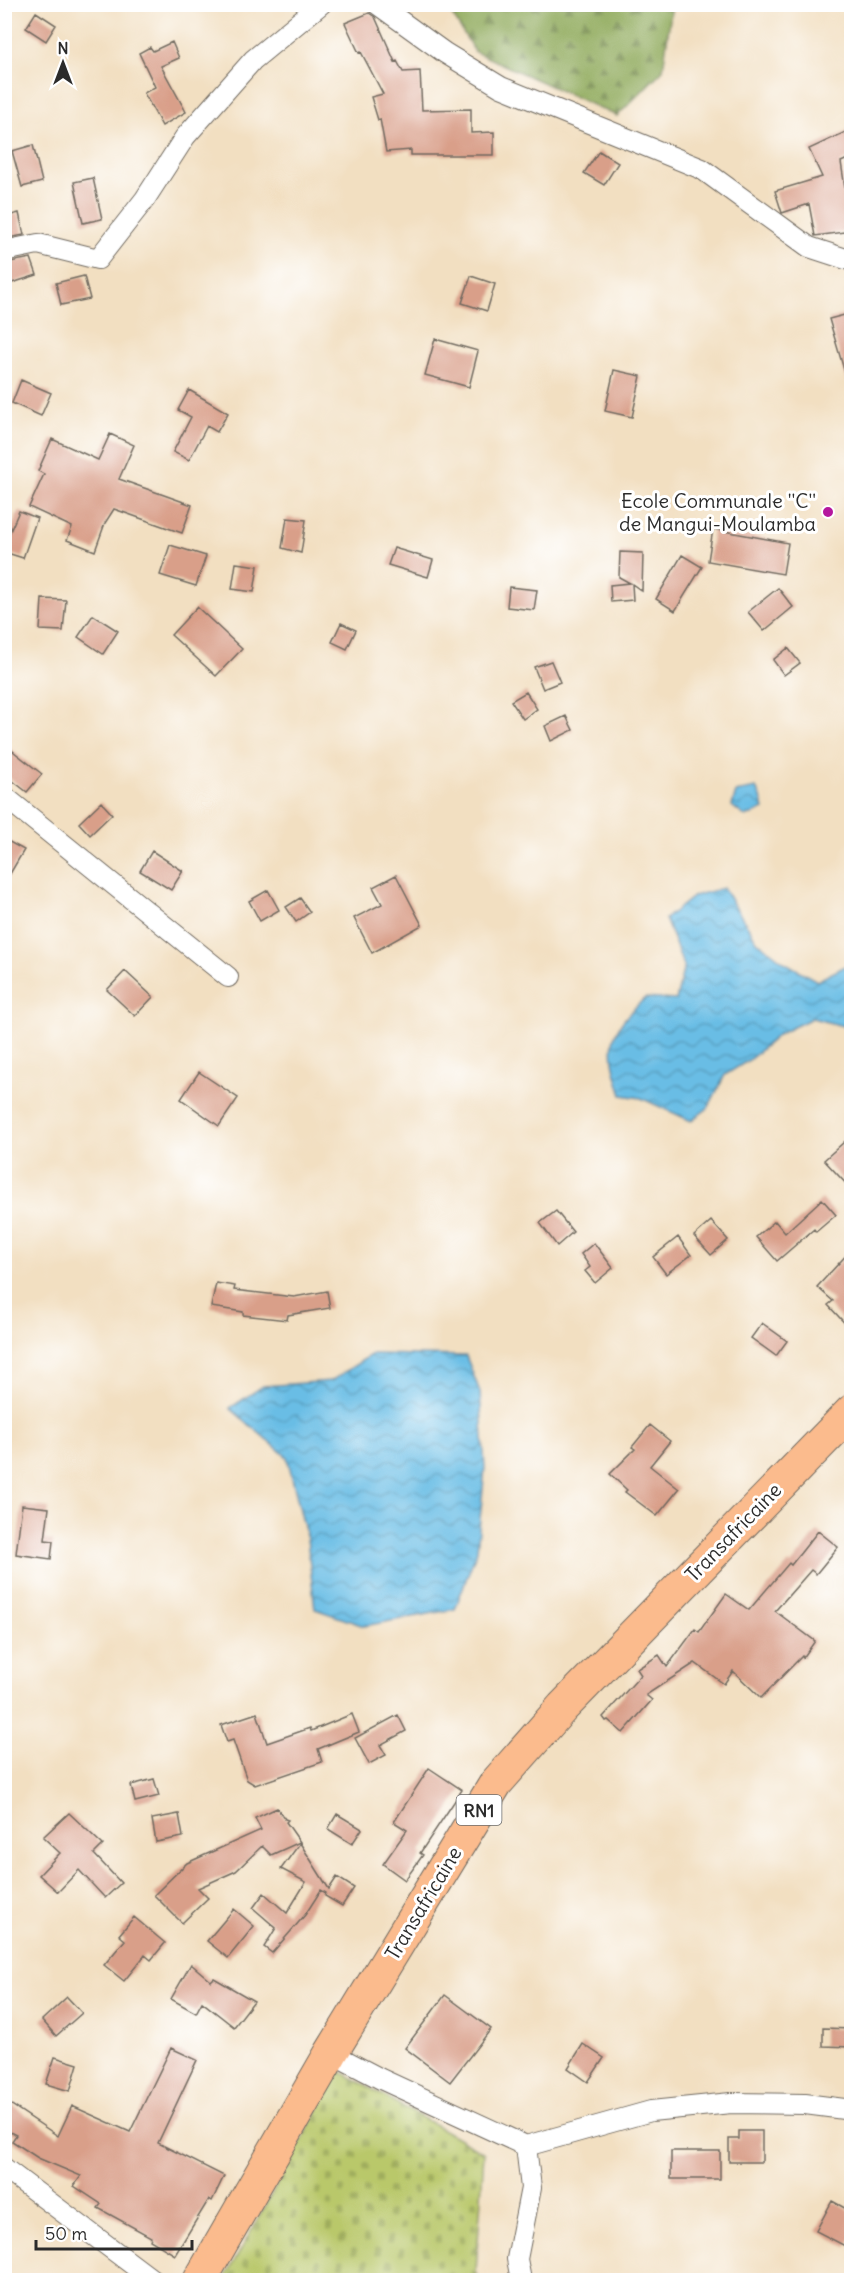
<svg xmlns="http://www.w3.org/2000/svg" width="856" height="2285" viewBox="0 0 856 2285" font-family="Delius,sans-serif">
	<style>
		.forest { fill: url(#forest-firs); stroke: #5e6c45; stroke-width: 1.5 }
		.cemetery { fill: url(#cemetery-stones); stroke: #727a4b; stroke-width: 1.5 }
		.water { fill: url(#water-waves); stroke: #4a7488; stroke-width: 1.5 }
		.building { fill: #d99f89 }
		.lines { fill: none; stroke-linecap: round; stroke-linejoin: round }
		.minor-casing { stroke: #716a60; stroke-width: 22 }
		.trunk-casing { stroke: #716a60; stroke-width: 35 }
		.minor { stroke: #fff; stroke-width: 20 }
		.trunk { stroke: #fbbb8d; stroke-width: 33 }
		.poi-dot { fill: #b5179e; stroke: #fff; stroke-width: 2 }
		.labels { text-anchor: middle; dominant-baseline: central; stroke-width: 6; stroke-linejoin: round; paint-order: stroke }
		.shield { fill: #fff; stroke: #6b6b6b; stroke-width: 1.5 }
		.shield-label { font-size: 18px; font-weight: bold; fill: #2b2b2b }
		.poi-label { font-size: 20px; fill: #2b2b2b; stroke: #fff; text-anchor: end }
		.street-label { font-size: 20px; fill: #2b2b2b; stroke: #fff }
	</style>
	<defs>
		<pattern id="forest-firs" width="22" height="20" patternUnits="userSpaceOnUse" patternTransform="scale(1.5)"><rect width="22" height="20" fill="#92ac5f"/><path d="M5 1l3.5 6h-7zM16 11l3.5 6h-7z" fill="#778c4f"/></pattern>
		<pattern id="cemetery-stones" width="16" height="16" patternUnits="userSpaceOnUse" patternTransform="scale(1.5)"><rect width="16" height="16" fill="#b9c86b"/><path d="M2 7V4a2 2 0 0 1 4 0v3zM10 15v-3a2 2 0 0 1 4 0v3z" fill="#9fac5d"/></pattern>
		<pattern id="water-waves" width="16" height="10" patternUnits="userSpaceOnUse" patternTransform="scale(1.5)"><rect width="16" height="10" fill="#69bde5"/><path d="M0 5q4-4 8 0t8 0" fill="none" stroke="#579aba"/></pattern>
	</defs>
	<rect width="100%" height="100%" fill="#fff"/>
	<filter id="ink" filterUnits="userSpaceOnUse"><feTurbulence type="fractalNoise" baseFrequency=".0167" numOctaves="2"/><feDisplacementMap in="SourceGraphic" scale="12" xChannelSelector="R" yChannelSelector="G"/><feConvolveMatrix kernelMatrix="1 2 1 2 8 2 1 2 1" color-interpolation-filters="sRGB"/></filter>
	<filter id="wash" filterUnits="userSpaceOnUse"><feTurbulence type="fractalNoise" baseFrequency=".008" numOctaves="4" result="noise"/><feDisplacementMap in="SourceGraphic" scale="24" xChannelSelector="R" yChannelSelector="G"/><feGaussianBlur stdDeviation="1.35" result="paint"/><feColorMatrix in="noise" values="0 0 0 0 0 0 0 0 0 0 0 0 0 0 0 0 0 1.4 0 .05"/><feComposite in="paint" operator="in"/></filter>
	<g filter="url(#wash)">
		<rect width="100%" height="100%" fill="#f2dfc1"/>
		<!-- forest -->
		<path class="forest" d="M446 5H672L663 70 617 116 475 52Z"/>
		<!-- cemetery -->
		<path class="cemetery" d="M340 2071 484 2153 476 2271 479 2280H224Z"/>
		<!-- water -->
		<path class="water" d="M756 788 761 797 764 809 746 817 732 806 736 792Z
			M723 888 757 941 784 962 817 981 851 963V1028L812 1018 779 1034 749 1060 725 1075 708 1108 691 1121 641 1098 622 1095C606 1046 607 1033 645 998L676 1000 684 966 665 919 694 896Z
			M372 1354 466 1356 480 1392 485 1468 477 1550 455 1609 364 1626 315 1609 307 1539 287 1457 230 1408 263 1386 331 1381Z"/>
		<g id="blocks">
			<!-- building -->
			<path class="building" d="M36 12 56 25 46 41 26 28Z
				M369 13 375 17 395 62 397 61 403 72 420 71 422 110 471 109V133L494 132V155H411V150L386 152 380 119 378 120 371 97 383 94 361 52 359 53 345 23Z
				M172 42 179 58 161 66 186 112 162 126 144 93 155 87 139 53 150 47 153 51Z
				M852 129V157L841 162 848 208 852 207V231L815 236 809 204 782 213 775 191 822 177 809 149Z
				M33 145 42 182 22 187 12 151Z
				M599 151 618 163 604 185 584 173Z
				M93 178 102 219 83 223 74 182Z
				M19 213 24 235 8 238 4 217Z
				M31 258 37 275 12 283 5 263Z
				M84 276 90 299 61 305 56 283Z
				M471 276 495 284 487 311 462 303Z
				M852 313V379L847 380 829 319Z
				M435 339 478 351 469 387 425 375Z
				M614 370 641 376 632 417 605 411Z
				M21 380 51 393 41 416 12 403Z
				M189 390 228 413 217 432 207 426 189 460 173 452 191 417 178 410Z
				M110 434 134 445 119 479 192 505 182 533 114 509 105 523 95 551 67 540 72 527 29 507 44 474 38 471 52 439 98 460Z
				M19 511 37 518 23 558 4 552V532L9 534Z
				M287 518 306 520 301 553 282 548Z
				M713 529 788 543 783 574 708 561Z
				M170 545 206 556 196 586 160 575Z
				M394 548 433 560 428 577 388 565Z
				M620 552 643 553 642 591 632 584 633 600 611 602 610 585 630 583 619 577Z
				M682 555 702 567 675 611 656 599Z
				M236 563 258 566 254 592 232 589Z
				M509 587 537 590 534 610 507 607Z
				M778 588 793 607 764 631 748 612Z
				M42 599 66 600 63 631 40 630Z
				M197 607 242 649 216 676 171 635Z
				M93 615 118 631 103 654 78 637Z
				M341 623 356 630 347 649 332 642Z
				M788 648 800 663 784 675 773 660Z
				M551 661 560 682 543 689 534 667Z
				M526 692 537 709 523 719 511 701Z
				M566 716 573 730 551 741 545 726Z
				M4 744 42 774 27 792 4 774Z
				M101 802 112 814 90 835 79 823Z
				M4 839 24 850 4 884Z
				M152 851 183 871 171 890 140 871Z
				M396 875 422 925 372 953 354 918 382 904 373 887Z
				M268 890 279 910 260 921 249 901Z
				M300 898 310 912 296 922 286 907Z
				M125 971 153 997 135 1016 107 990Z
				M199 1072 238 1098 219 1126 181 1099Z
				M852 1135V1190L824 1160Z
				M822 1199 836 1215 816 1232 814 1229 777 1261 756 1237 775 1221 785 1233Z
				M556 1211 573 1232 557 1246 540 1223Z
				M711 1221 728 1240 711 1255 694 1236Z
				M678 1237 691 1255 666 1274 653 1257Z
				M594 1243 613 1268 595 1283 585 1271 590 1267 581 1254Z
				M852 1249V1331L828 1305 833 1301 817 1287Z
				M216 1283 235 1286 234 1290 294 1297 327 1291 330 1308 288 1315 287 1320 243 1315V1312L211 1307Z
				M762 1323 787 1341 776 1356 751 1338Z
				M650 1425 670 1441 650 1466 679 1489 657 1516 625 1492 627 1490 610 1474 635 1449 632 1447Z
				M22 1505 49 1508 45 1540 53 1541 51 1559 16 1554Z
				M818 1531 838 1547 816 1574 811 1570 775 1611 815 1641 803 1658 802 1656 761 1698 733 1671 724 1684 695 1663 646 1695 652 1700 623 1733 608 1720 606 1721 603 1717 641 1675 637 1669 659 1655 667 1667 695 1629 699 1632 726 1594 749 1610 789 1563 791 1565Z
				M257 1713 267 1743 310 1728 311 1731 352 1714 359 1732 318 1749 322 1762 255 1785 247 1780 233 1740 227 1742 221 1725Z
				M398 1715 406 1731 380 1745 386 1755 369 1764 355 1738Z
				M429 1768 462 1790 420 1853 423 1855 405 1880 383 1864 407 1830 394 1822Z
				M154 1779 159 1796 135 1802 131 1785Z
				M277 1808 285 1819 288 1820 286 1822 300 1842 271 1855 262 1846 236 1871 198 1888 208 1898 182 1923 154 1895 187 1863 261 1830 255 1818Z
				M69 1813 103 1845 94 1854 121 1883 105 1898 79 1870 58 1892 39 1875 60 1853 43 1837Z
				M179 1814 183 1837 156 1842 152 1819Z
				M337 1814 362 1829 352 1844 328 1829Z
				M300 1843 329 1889 337 1877 354 1888 342 1906 325 1896 326 1893 321 1890 305 1915 272 1953 264 1947 276 1928 253 1908 264 1893 287 1913 306 1882 281 1869Z
				M234 1909 254 1926 228 1958 207 1941Z
				M134 1917 165 1943 151 1960 145 1955 124 1981 104 1965 125 1940 119 1935Z
				M191 1964 211 1981 214 1978 254 2001 234 2027 202 2002 196 2013 171 1999Z
				M445 1995 491 2029 450 2082 405 2048Z
				M67 1997 82 2013 56 2036 42 2020Z
				M823 2028 852 2029V2047L823 2046Z
				M583 2044 604 2058 588 2082 568 2068Z
				M171 2048 197 2060 158 2143 224 2176 212 2201 209 2199 175 2255 150 2240 151 2237 98 2208 101 2204 74 2186 81 2176 38 2158 12 2141 16 2135 4 2129V2100L58 2136 72 2106 130 2132Z
				M55 2057 78 2064 70 2091 46 2084Z
				M739 2131H762V2162H729V2139H739Z
				M671 2151H720V2179H671Z
				M832 2201 852 2212V2238L847 2247 816 2231Z"/>
		</g>
	</g>
	<g filter="url(#ink)">
		<use href="#blocks" fill-opacity="0" stroke="#716a60" stroke-width="1.5"/>
		<g class="lines">
			<!-- minor casing -->
			<g class="minor-casing">
				<path id="minor" d="M377 4 445 53 501 87 702 169 809 247 852 261
					M4 251 38 244 98 259 145 199 185 137 253 60 321 4
					M4 796 228 977
					M331 2053 381 2079 526 2146 651 2111 731 2103 805 2104 852 2110
					M4 2168 153 2280
					M521 2280 517 2259 531 2188 526 2146"/>
			</g>
			<!-- trunk casing -->
			<g class="trunk-casing">
				<path id="trunk" d="M200 2280 331 2053 496 1783 563 1707 852 1411"/>
			</g>
			<!-- minor -->
			<use href="#minor" class="minor"/>
			<!-- trunk -->
			<use href="#trunk" class="trunk"/>
		</g>
	</g>
	<!-- markers -->
	<circle class="poi-dot" cx="828" cy="512" r="6"/>
	<g class="labels">
		<!-- shield labels -->
		<rect class="shield" x="456.5" y="1795" width="45" height="30" rx="4.5"/>
		<g class="shield-label">
			<text x="479" y="1810">RN1</text>
		</g>
		<!-- poi labels -->
		<g class="poi-label">
			<text x="816" y="500">Ecole Communale ''C''<tspan x="816" dy="23">de Mangui-Moulamba</tspan></text>
		</g>
		<!-- street labels -->
		<g class="street-label">
			<text transform="translate(733 1532) rotate(-46)">Transafricaine</text>
			<text transform="translate(423 1903) rotate(-59)">Transafricaine</text>
		</g>
	</g>
	<!-- margin -->
	<rect width="856" height="2285" fill="none" stroke="#fff" stroke-width="24"/>
	<!-- north arrow -->
	<g transform="translate(63 63)" stroke="#ffffff" stroke-width="4.5" paint-order="stroke">
	<path d="M0-4.5L10 22L0 15L-10 22Z" fill="#2b2b2b"/>
	<text y="-9" font-size="16" font-weight="bold" text-anchor="middle" fill="#2b2b2b">N</text>
	</g>
	<!-- scale -->
	<path d="M36 2240v9h156v-9" fill="none" stroke="#2b2b2b" stroke-width="3"/>
	<text x="45" y="2240" font-size="18" fill="#2b2b2b" stroke="#ffffff" stroke-width="4.5" paint-order="stroke">50 m</text>
</svg>
